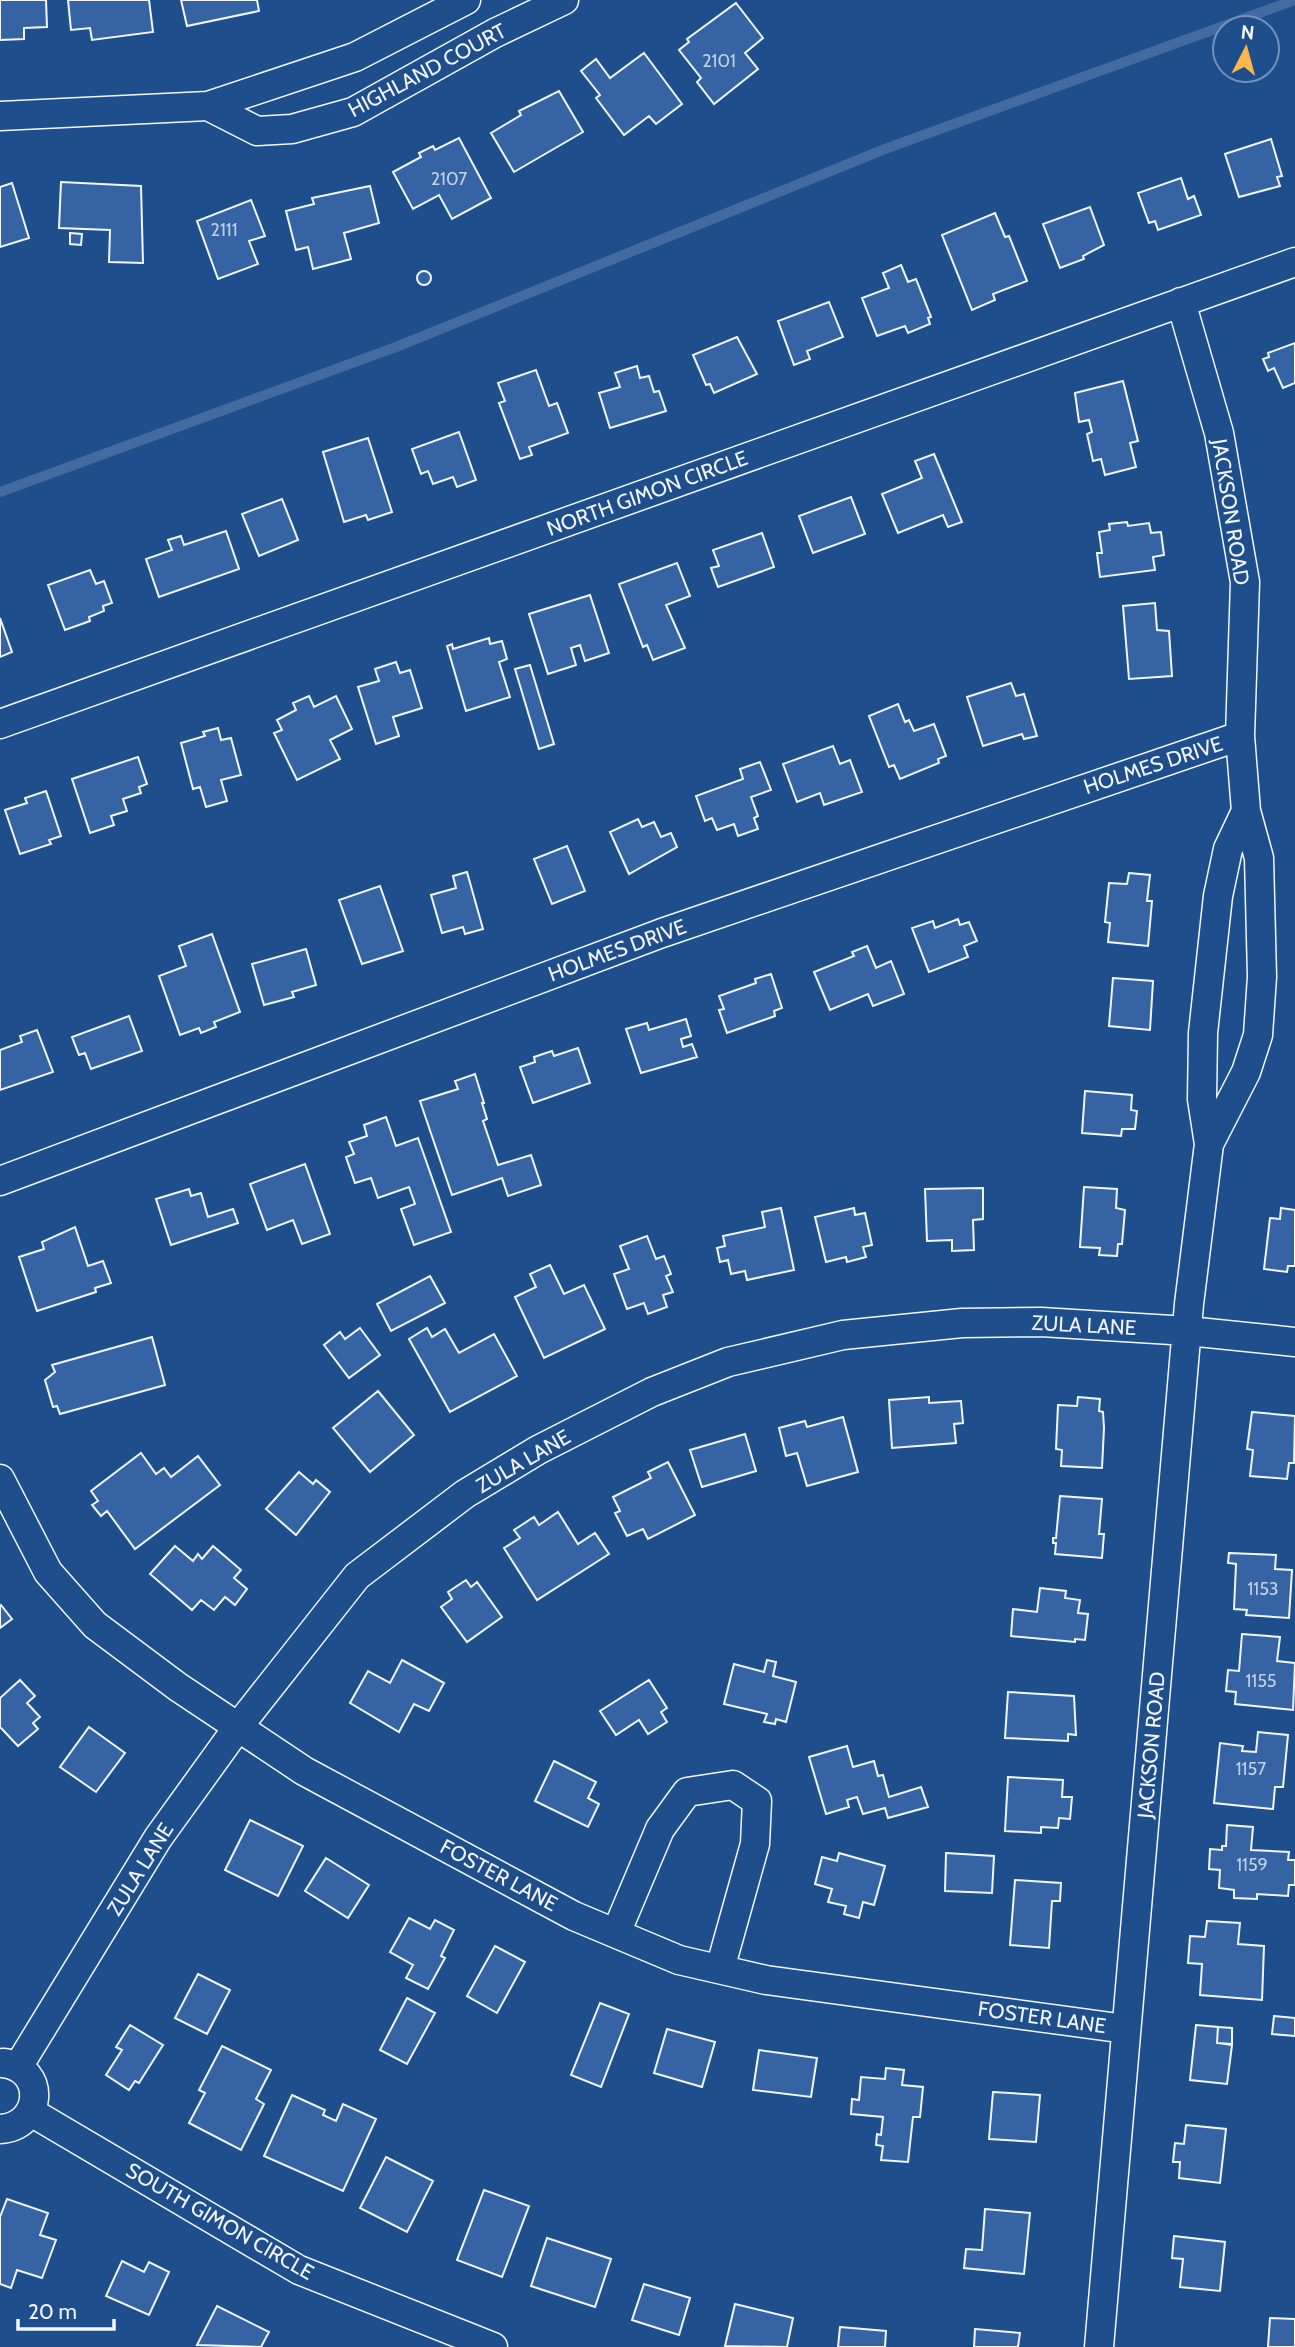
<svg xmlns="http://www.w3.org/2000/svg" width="1295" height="2347" viewBox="0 0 1295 2347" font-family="Cabin,sans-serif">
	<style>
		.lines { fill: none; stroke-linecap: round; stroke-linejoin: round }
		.stream { stroke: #446ba0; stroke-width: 10 }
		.building { fill: #3563a3; stroke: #f2f6ff; stroke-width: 2 }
		.street-casing { stroke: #f2f6ff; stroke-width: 31 }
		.street { stroke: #1f4e8c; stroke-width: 28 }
		.labels { text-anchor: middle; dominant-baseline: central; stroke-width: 5; stroke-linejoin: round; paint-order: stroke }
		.number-label { font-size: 18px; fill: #c3d1e8 }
		.street-label { font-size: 21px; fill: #f2f6ff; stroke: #1f4e8c }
	</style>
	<rect width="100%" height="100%" fill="#1f4e8c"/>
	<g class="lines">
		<!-- stream -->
		<path class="stream" d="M0 492 396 347 885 149 1295 0"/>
	</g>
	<!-- building -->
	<path class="building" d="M0 0H46L47 27 24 28V39L0 40Z
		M68 0H149L153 32 92 40 90 28 71 30Z
		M181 0H257L259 11 187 26Z
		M736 3 763 38 745 53 758 69 714 104 697 82 701 78 679 50 689 42 687 39Z
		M644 53 682 104 656 124 649 116 624 135 596 98 600 95 581 71 596 59 610 78Z
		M559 91 583 132 514 172 491 133 521 115 519 111Z
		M459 138 491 198 452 219 439 195 413 209 393 172 421 157 419 153 433 146 435 150Z
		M1271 139 1282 176 1277 177 1280 186 1239 197 1225 154Z
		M1181 178 1188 199 1194 196 1201 215 1158 230 1155 221 1149 223 1138 193Z
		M61 182 141 186 143 263 109 262 110 230 59 228Z
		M12 183 29 238 0 247V187Z
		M370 186 379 223 344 233 351 259 313 269 308 247 296 250 286 211 314 204 312 198Z
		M251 200 265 236 249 241 258 264 218 279 197 221Z
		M1090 207 1104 245 1083 256 1084 259 1060 268 1043 224Z
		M995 213 1005 237 1009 236 1027 281 993 294 995 300 972 310 942 235Z
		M70 233 82 234 81 245 70 244Z
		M901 265 908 282 916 279 931 317 928 318 930 324 908 333 905 326 877 336 862 298 889 288 883 273Z
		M417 278a7 7 0 1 1 14 0a7 7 0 1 1-14 0Z
		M829 302 843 337 807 351 810 359 794 365 778 321Z
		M737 337 757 374 714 393 710 384 706 385 693 355Z
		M1295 343V383L1283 388 1274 368 1268 371 1263 359 1269 357 1268 353Z
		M637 366 640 378 649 376 654 392 659 391 666 411 610 428 599 393 620 387 615 373Z
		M536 370 549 406 557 403 568 433 529 447 532 455 520 459 499 403 505 401 498 383Z
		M1123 381 1138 441 1130 443 1136 467 1105 475 1101 459 1093 461 1087 434 1092 432 1089 420 1079 422 1075 393Z
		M459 432 476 480 457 487 453 477 433 484 428 471 421 474 412 449Z
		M368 438 392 512 368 520 366 515 344 522 323 452Z
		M934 454 962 522 948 527 943 515 898 533 882 494 922 478 915 461Z
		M851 497 865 534 813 553 799 516Z
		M282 499 298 540 259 556 242 514Z
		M1127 522 1128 526 1149 523 1151 533 1161 532 1164 555 1153 557 1155 570 1100 577 1097 553H1102L1099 532 1110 530 1109 524Z
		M226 531 239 569 159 597 146 559 172 550 168 540 181 536 184 545Z
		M762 533 774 567 718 587 711 568 719 566 713 550Z
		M677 563 690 596 666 605 685 648 653 660 647 645 643 647 619 584Z
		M90 570 96 584 104 581 112 603 103 606 104 611 89 617 90 621 65 630 48 585Z
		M590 595 609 653 585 661 580 645 571 648 576 665 548 674 529 614Z
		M1155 603 1157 630 1169 631 1172 676 1129 679 1123 606Z
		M0 618 12 652 0 657Z
		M489 638 490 644 502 641 507 659 499 662 510 697 466 711 447 646 452 644 453 649Z
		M396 662 400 673 410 670 422 708 393 717 399 736 376 744 358 687 379 681 375 669Z
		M530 665 554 744 539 749 515 669Z
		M1011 683 1016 696 1024 694 1037 736 1024 739 1022 734 983 746 967 697Z
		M309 696 314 707 336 696 352 729 330 740 340 759 297 780 274 733 282 730 277 720 296 710 293 703Z
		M898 704 905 722 909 720 914 731 934 724 946 756 938 759 939 763 900 779 894 765 889 767 869 716Z
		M218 728 221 740 231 738 241 775 221 780 227 801 206 807 200 787 193 789 181 743 205 736 203 732Z
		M833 746 840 764 850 760 862 792 824 805 820 793 797 802 783 764Z
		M138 757 147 784 139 787 141 793 123 799 127 811 111 816 114 825 90 833 72 779Z
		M760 762 771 790 751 797 758 816 754 818 758 829 738 836 734 824 717 830 712 818 705 821 696 796 743 779 740 769Z
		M46 791 61 836 49 840 51 844 20 854 5 810 27 803 25 798Z
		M638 819 642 827 654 822 661 837 671 833 677 847 629 874 610 832Z
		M567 846 585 891 552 904 534 859Z
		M467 872 483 929 465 934 463 927 442 933 431 895 456 888 453 876Z
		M1129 873 1150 875 1147 901H1152L1148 946 1108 942 1110 923 1105 922 1109 883 1127 884Z
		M380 886 403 951 362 964 339 900Z
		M958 919 960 925 969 922 977 941 964 946 968 957 929 972 912 928 933 921 935 928Z
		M212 934 240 1012 214 1022 216 1027 201 1033 199 1028 180 1035 159 976 186 966 179 946Z
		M867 946 876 968 891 961 904 994 873 1006 868 994 830 1010 814 972 854 956 852 952Z
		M306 949 316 985 292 992 294 997 264 1005 252 964Z
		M771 974 782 1008 774 1011 775 1016 727 1033 719 1010 724 1009 719 996 756 983 755 979Z
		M1113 978 1153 981 1150 1030 1109 1026Z
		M129 1016 142 1051 91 1069 85 1053 79 1055 72 1037Z
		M686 1019 691 1036 681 1039 683 1047 692 1044 697 1057 641 1073 626 1029 647 1023 649 1030Z
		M37 1030 53 1072 0 1090V1050L22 1042 20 1036Z
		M578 1048 590 1083 533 1103 520 1067 535 1062 534 1057 552 1051 554 1056Z
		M475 1074 484 1103H482L487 1119 483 1121 498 1165 531 1155 541 1185 508 1196 502 1178 452 1195 420 1101 458 1089 455 1081Z
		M1085 1091 1132 1095 1131 1110 1137 1111 1135 1129H1122L1121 1136 1082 1133Z
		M386 1117 396 1146 418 1138 451 1232 414 1245 401 1209 415 1204 409 1187 378 1198 371 1178 355 1183 346 1157 354 1154 349 1142 367 1136 364 1125Z
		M305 1164 330 1234 302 1244 293 1220 267 1230 250 1184Z
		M1084 1187 1117 1189 1116 1208 1125 1210 1122 1244H1118L1117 1256 1099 1255 1100 1248 1080 1247Z
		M983 1188V1219L973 1220 974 1250 952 1251V1240L927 1241 925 1189Z
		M189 1189 191 1196 201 1193 208 1217 233 1209 238 1223 171 1245 156 1199Z
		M781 1208 794 1270 747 1280 745 1271 731 1274 728 1260 720 1262 717 1248 725 1246 723 1236 765 1227 762 1212Z
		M854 1208 855 1215 865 1213 872 1245 863 1247 866 1257 847 1262 846 1257 826 1262 815 1217Z
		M1281 1208 1295 1210V1266H1288L1287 1272 1264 1269 1270 1218 1280 1219Z
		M75 1227 88 1266 103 1261 111 1283 95 1288 96 1292 37 1311 19 1257 44 1249 42 1242Z
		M647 1236 656 1259 664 1256 671 1274 666 1276 673 1292 663 1295 667 1307 648 1314 644 1303 627 1309 614 1274 629 1269 620 1246Z
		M550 1265 564 1294 584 1285 605 1329 544 1358 515 1297 536 1287 530 1274Z
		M430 1276 445 1303 391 1331 377 1304Z
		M360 1328 380 1355 349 1378 324 1345 340 1332 345 1339Z
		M427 1328 432 1337 445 1329 459 1353 494 1334 517 1376 450 1412 409 1339Z
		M152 1337 165 1385 60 1414 57 1406 53 1407 45 1380 55 1372 52 1365Z
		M378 1391 414 1435 370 1472 333 1428Z
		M929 1397V1403L961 1401 963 1423 954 1424 956 1443 892 1448 889 1400Z
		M1078 1397 1100 1399 1099 1411 1103 1412 1104 1428 1102 1468 1061 1466 1062 1450 1056 1449 1058 1405 1077 1406Z
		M1252 1412 1295 1416 1294 1463H1289L1287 1479 1250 1476 1253 1450 1247 1449Z
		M843 1417 858 1472 807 1486 797 1453 786 1456 779 1428 805 1421 807 1427Z
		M745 1434 756 1471 702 1487 690 1450Z
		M141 1453 156 1474 164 1468 171 1477 198 1456 220 1485 135 1549 107 1511 101 1516 92 1505 98 1501 91 1491Z
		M668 1462 695 1515 648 1539 643 1529 627 1536 615 1513 620 1511 613 1497 651 1478 648 1472Z
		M299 1472 313 1484 316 1480 330 1492 296 1535 266 1509Z
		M1060 1496 1102 1499 1099 1534H1104L1102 1558 1055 1554 1056 1543H1053V1538H1056Z
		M558 1512 578 1544 595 1533 609 1554 537 1600 504 1548 520 1538 514 1530 534 1517 539 1525Z
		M175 1546 193 1561 198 1554 202 1559 213 1546 241 1570 234 1578 247 1589 235 1605 225 1597 214 1610 201 1600 192 1610 150 1574Z
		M1229 1553 1276 1555 1275 1569 1292 1570 1289 1618 1246 1615 1247 1610 1234 1609 1236 1564 1228 1563Z
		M466 1580 471 1587 477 1582 502 1617 467 1642 441 1607 452 1599 448 1592Z
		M1040 1588 1066 1591 1065 1598 1080 1600 1078 1613 1088 1614 1085 1640 1075 1639V1642L1011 1636 1013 1609 1037 1612Z
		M1 1605 12 1619 0 1628V1606Z
		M1242 1634 1280 1637 1277 1661 1295 1663 1293 1710 1235 1704 1236 1692 1226 1691 1228 1670 1239 1671Z
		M402 1660 444 1683 429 1711 414 1704 399 1732 350 1703 368 1671 390 1683Z
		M767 1660 776 1662 773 1676 796 1682 786 1722 776 1719 775 1724 764 1722 767 1714 724 1704 734 1664 764 1672Z
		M20 1680 35 1696 27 1703 40 1717 33 1723 38 1729 18 1746 0 1727V1698Z
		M649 1680 667 1708 661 1712 667 1722 648 1734 639 1720 616 1735 600 1711Z
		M1008 1692 1074 1696 1076 1735 1068 1734V1741L1005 1738Z
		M89 1727 125 1753 96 1792 60 1767Z
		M1258 1732 1288 1735 1283 1787H1275L1273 1809 1214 1803 1220 1743 1243 1746 1242 1751 1256 1752Z
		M847 1746 853 1767 874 1761 878 1776 883 1775 889 1797 921 1787 928 1807 888 1818 885 1808 863 1814 857 1797 847 1800 849 1807 826 1814 809 1757Z
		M554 1761 596 1782 588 1798 599 1804 588 1827 535 1801Z
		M1008 1777 1063 1780 1062 1797H1072L1070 1819 1059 1818 1058 1828 1041 1827V1833L1005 1831Z
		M250 1820 303 1846 278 1896 225 1870Z
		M1227 1825 1253 1827 1251 1850 1289 1852 1288 1860H1295V1885H1289L1288 1896 1257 1894V1899L1234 1898V1890L1219 1888 1220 1870 1209 1869 1210 1849 1222 1850V1846H1226Z
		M839 1853 885 1866 874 1905 863 1902 859 1918 844 1914 846 1906 828 1902 832 1889 815 1884 822 1857 837 1861Z
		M946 1853 994 1856 992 1893 945 1891Z
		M326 1858 369 1885 348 1918 305 1891Z
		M1015 1880 1061 1883 1060 1901H1052L1049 1948 1010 1945Z
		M409 1918 430 1929 435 1920 454 1930 441 1956 445 1958 428 1989 406 1978 413 1965 390 1952Z
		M1207 1921 1240 1923 1238 1944 1264 1946 1262 2000 1200 1995 1202 1964 1188 1963 1190 1936 1205 1937Z
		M495 1946 525 1962 497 2013 467 1996Z
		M198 1974 230 1990 207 2034 175 2018Z
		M407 1998 435 2013 407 2064 380 2050Z
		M600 2003 629 2014 601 2087 571 2075Z
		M1274 2016 1295 2018V2036L1272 2034Z
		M130 2025 163 2045 139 2083 135 2081 129 2090 106 2075 122 2050 116 2047Z
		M1196 2025 1218 2027 1217 2043 1232 2045 1227 2084 1190 2080Z
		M1218 2027 1232 2028V2044L1217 2043Z
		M667 2029 715 2042 702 2087 654 2073Z
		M222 2046 271 2070 256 2099 264 2104 241 2150 189 2123 205 2093 199 2090Z
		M759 2050 817 2058 811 2097 753 2090Z
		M886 2068 904 2070 902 2085 923 2087 920 2117H913L908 2162 881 2160 883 2146 876 2145 877 2134 881 2135 883 2117 851 2114 852 2099 859 2100 861 2077 885 2079Z
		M993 2092 1040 2095 1036 2142 989 2139Z
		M292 2095 325 2110 323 2115 336 2121 343 2104 376 2119 343 2191 264 2156Z
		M1186 2125 1226 2129 1220 2183 1179 2178 1180 2162H1173L1175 2143 1184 2144Z
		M386 2157 433 2181 407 2232 360 2208Z
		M484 2190 529 2206 502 2277 457 2260Z
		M7 2199 48 2213 40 2235 56 2240 42 2278 17 2270 11 2288 0 2284V2217Z
		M985 2209 1030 2213 1024 2274 964 2268 966 2249 982 2250Z
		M1174 2236 1225 2242 1220 2291 1180 2287 1183 2259 1172 2258Z
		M547 2238 611 2259 595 2307 531 2286Z
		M122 2261 144 2272 149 2262 169 2272 149 2315 106 2296Z
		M644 2284 690 2298 679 2335 632 2320Z
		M735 2304 793 2318 787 2347 725 2346Z
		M217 2306 269 2332 261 2347 197 2345Z
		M1270 2318 1295 2319V2347H1268Z
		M840 2327 886 2331 885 2347H838Z
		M975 2329 1020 2333 1018 2347H974Z"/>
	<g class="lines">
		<!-- street casing -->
		<g class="street-casing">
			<path id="street" d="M208 106 257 131 292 129 353 112 495 33 564 0
				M0 116 208 106 355 57 466 0
				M1181 302 1219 433 1245 582 1240 736 1246 811 1259 858 1262 977 1258 1035 1246 1072 1209 1144
				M0 724 1295 262
				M0 1181 662 933 1240 736
				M0 1479 48 1572 95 1625 178 1687 304 1771 574 1916 679 1960 766 1980 1126 2029
				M616 1933 660 1829 687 1792 733 1785 757 1801 755 1844 720 1969
				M18 2067 158 1838 238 1727 357 1576 465 1494 538 1450 652 1392 728 1362 843 1335 962 1323 1041 1322 1188 1331 1295 1342
				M31 2112 299 2270 493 2347
				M0 2129C43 2127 47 2068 3 2063
				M1099 2347 1189 1304 1209 1144 1202 1099 1203 1033 1218 896 1228 849 1246 811"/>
		</g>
		<!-- street -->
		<use href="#street" class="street"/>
	</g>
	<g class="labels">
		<!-- number labels -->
		<g class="number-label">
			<text x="719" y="61">2101</text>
			<text x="449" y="179">2107</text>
			<text x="224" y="230">2111</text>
			<text x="1263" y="1589">1153</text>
			<text x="1261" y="1681">1155</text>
			<text x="1251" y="1769">1157</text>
			<text x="1252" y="1865">1159</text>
		</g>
		<!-- street labels -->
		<g class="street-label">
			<text transform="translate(427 70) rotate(-28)">HIGHLAND COURT</text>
			<text transform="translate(647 493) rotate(-20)">NORTH GIMON CIRCLE</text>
			<text transform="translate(1231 512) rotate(81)">JACKSON ROAD</text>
			<text transform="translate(1153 765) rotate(-18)">HOLMES DRIVE</text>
			<text transform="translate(617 950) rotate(-20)">HOLMES DRIVE</text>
			<text transform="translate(1084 1325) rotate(3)">ZULA LANE</text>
			<text transform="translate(523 1461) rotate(-30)">ZULA LANE</text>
			<text transform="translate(1151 1745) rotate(-85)">JACKSON ROAD</text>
			<text transform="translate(140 1869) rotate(-58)">ZULA LANE</text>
			<text transform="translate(499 1875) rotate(28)">FOSTER LANE</text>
			<text transform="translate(1042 2017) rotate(8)">FOSTER LANE</text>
			<text transform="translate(220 2221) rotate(30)">SOUTH GIMON CIRCLE</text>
		</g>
	</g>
	<!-- north arrow -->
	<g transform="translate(1246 49) rotate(6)"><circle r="33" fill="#1f4e8c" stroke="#7391ba" stroke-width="2"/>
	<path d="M0-5L12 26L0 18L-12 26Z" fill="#ffb74d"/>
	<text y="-10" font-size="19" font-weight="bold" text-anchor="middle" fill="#f2f6ff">N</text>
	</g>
	<!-- scale -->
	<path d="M18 2319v10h96v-10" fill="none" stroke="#f2f6ff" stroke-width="3.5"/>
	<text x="28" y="2319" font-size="21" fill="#f2f6ff" stroke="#1f4e8c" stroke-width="5" paint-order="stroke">20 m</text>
</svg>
